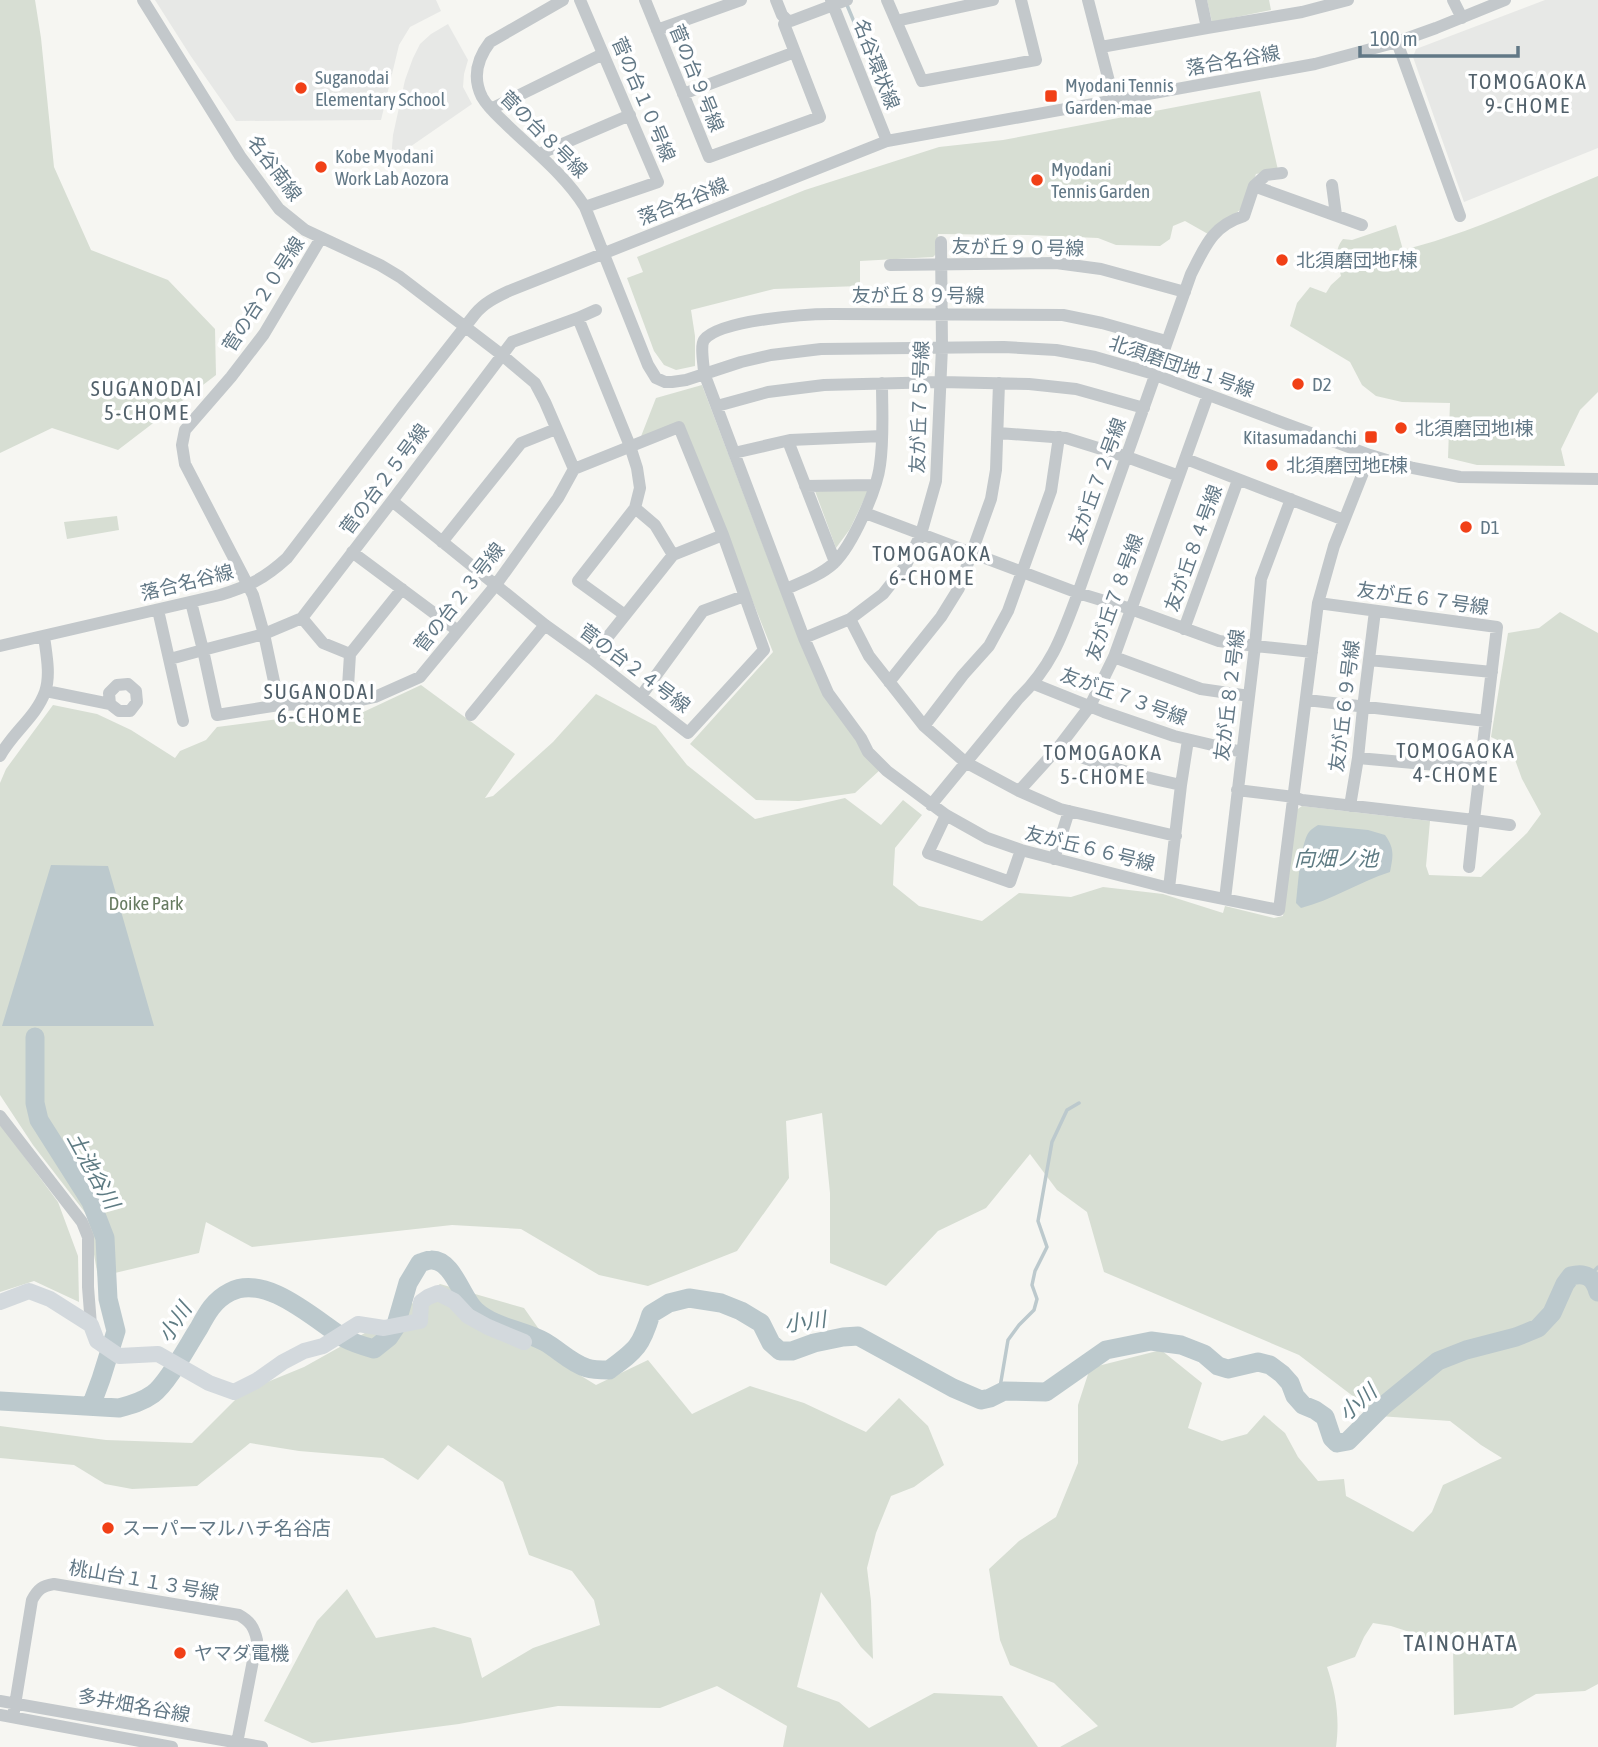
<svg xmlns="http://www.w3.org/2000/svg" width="1598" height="1747" viewBox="0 0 1598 1747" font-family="'Asap Condensed','Noto Sans JP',sans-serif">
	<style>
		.built { fill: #e7e8e6 }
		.green { fill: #d7ded3 }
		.water { fill: #bcc9cd }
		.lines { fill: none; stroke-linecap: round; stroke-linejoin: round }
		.stream { stroke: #bcc9cd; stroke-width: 3.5 }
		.river { stroke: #bcc9cd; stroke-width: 19 }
		.minor { stroke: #c3c8cb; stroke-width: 12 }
		.major { stroke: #d3d9dd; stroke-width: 16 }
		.poi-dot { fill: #f14017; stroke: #fff; stroke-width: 2.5 }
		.labels { text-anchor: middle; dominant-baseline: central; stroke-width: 7; stroke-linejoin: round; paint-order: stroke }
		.street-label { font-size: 19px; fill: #627886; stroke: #fff }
		.poi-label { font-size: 19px; fill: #627886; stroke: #fff; text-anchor: start }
		.park-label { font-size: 19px; fill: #687c62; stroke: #fff }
		.neighbourhood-label { font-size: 21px; letter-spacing: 2px; fill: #51606a; stroke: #fff }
		.water-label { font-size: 21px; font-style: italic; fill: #5e7b83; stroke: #fff }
		.quarter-label { font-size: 23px; letter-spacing: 2px; fill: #51606a; stroke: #fff }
	</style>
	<rect width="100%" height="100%" fill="#f6f6f2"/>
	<!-- built -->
	<path class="built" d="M155 0H436L441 11 410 27 399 45 381 120 236 121 190 55Z
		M1545 0H1598V148L1464 202 1413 57 1416 49Z
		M448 24 468 60 464 74 463 87 472 104 391 160 393 135 405 80 413 58 420 44 431 34Z"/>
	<!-- green -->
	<path class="green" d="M0 0H35L41 38 54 167 91 250 168 280 215 329 216 375 118 450 52 428 0 453Z
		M1207 0H1269L1271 10 1212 22Z
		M1260 91 1278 170 1256 174 1244 207 1208 234 1185 221 1173 226 1170 239 1160 246 1116 245 1098 238 1028 235 938 234 936 254 933 257 860 261V286L774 289 691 310 695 336V366L676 370 664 365 654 351 627 278 643 272 637 257 805 190 939 147 1003 140Z
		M1598 176V392L1580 410 1561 449 1565 466 1477 465 1448 458 1450 403 1402 402 1376 396 1362 385 1350 362 1290 326 1297 303 1310 287 1326 293 1331 285 1341 276C1338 262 1333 251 1343 239L1352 240 1396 225 1403 250C1471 233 1534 202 1598 176Z
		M702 385 803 650 881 769 855 793 799 801 756 800 690 744 773 652 681 422 640 439 656 398Z
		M815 491H868L850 529 836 548Z
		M117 516 119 530 67 539 64 522Z
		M1560 612 1598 633V1684L1585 1691 1536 1694 1512 1708 1454 1715 1453 1646 1391 1626 1373 1623 1364 1637 1355 1657 1327 1667C1336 1693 1340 1719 1336 1747H1060L1098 1726 1054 1683 1010 1665 1000 1640 989 1569 1019 1541 1056 1517 1078 1463V1405L1090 1368 1161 1350 1202 1383 1188 1428 1222 1441 1247 1434 1264 1415 1285 1433 1298 1457 1318 1481 1344 1479 1346 1496 1413 1532 1432 1512 1443 1485 1502 1458 1481 1445 1450 1421 1379 1416 1299 1355 1104 1272 1087 1212 1057 1190 1030 1154 986 1208 938 1231 886 1286 830 1263V1193L822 1113 786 1121 789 1178 737 1251 648 1286 599 1275 521 1229 452 1225 252 1247 206 1222 199 1253 98 1277 87 1215 33 1145 0 1095V783L6 769 53 705 97 714 131 730 175 758 180 751 206 740 217 727 286 718 359 714 421 685 515 754 485 798 493 796 553 742 596 694 656 726 687 765 755 819 845 798 881 825 903 800 922 815 895 848 893 885 919 906 982 921 1019 893 1071 897 1103 887 1163 894 1223 913 1225 906 1274 918 1283 916 1295 811 1302 806 1430 821 1426 866 1429 875 1481 877 1527 833 1541 814 1522 779 1510 746 1491 737 1508 633 1539 628Z
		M0 1124 58 1202 78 1256 79 1302 34 1281 0 1292Z
		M440 1284 524 1308 565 1366 596 1385 648 1360 692 1414 750 1386 804 1403 866 1432 899 1398 928 1426 944 1465 914 1487 891 1496 876 1533 867 1568 871 1601 873 1659 861 1647 821 1592 797 1687 839 1702 869 1728 934 1693 1002 1696 1038 1747H783L787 1726 717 1686 660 1708 558 1706 459 1724 312 1743 264 1721 317 1621 347 1589 376 1638 434 1627 471 1638 482 1678 533 1648 600 1625 594 1600 572 1571 529 1555 503 1482 448 1445 418 1480 383 1458 299 1451 250 1443 197 1486 132 1489 105 1484 74 1465 0 1458V1426L106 1440 192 1443 243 1392 304 1367 390 1319Z"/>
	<!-- water -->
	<path class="water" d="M1318 825 1368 830 1385 835C1395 849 1393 856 1390 872 1359 882 1332 900 1301 908L1296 903C1298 887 1300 844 1309 832 1311 829 1315 827 1318 825Z
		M51 865 108 866 154 1026H2Z"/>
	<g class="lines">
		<!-- stream -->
		<path class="stream" d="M847 5 889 106
			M1589 1276 1598 1267
			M999 1393 1008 1340 1019 1325 1034 1310 1037 1299 1032 1285 1035 1271 1047 1247 1038 1221 1052 1142 1067 1110 1079 1103"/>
		<!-- river -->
		<path class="river" d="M35 1037V1103L39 1120 91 1202 105 1238 108 1299 116 1331 101 1379 91 1406
			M0 1401 119 1408C131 1405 142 1402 153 1394 168 1383 188 1345 199 1328 207 1313 214 1300 230 1292 266 1273 315 1320 344 1338 353 1343 363 1346 374 1349L389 1337 395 1328 408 1283 420 1263C424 1262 427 1260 431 1260 453 1259 462 1299 476 1311 495 1328 524 1330 545 1342 559 1350 571 1363 587 1368 593 1370 602 1370 609 1370 636 1350 641 1347 651 1314L669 1303 689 1298 721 1303 741 1311 761 1323 771 1343 780 1351H792L814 1343 843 1337 858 1336 953 1388 981 1400 990 1398 1004 1391 1046 1392 1106 1350 1151 1341 1181 1345 1204 1354 1218 1366 1228 1369 1258 1362 1270 1365 1282 1374 1290 1383 1295 1396 1303 1405 1315 1410 1325 1417 1332 1438 1337 1443 1348 1441 1383 1406 1438 1361 1466 1350 1516 1337 1538 1328 1552 1313 1565 1284 1571 1276C1585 1272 1594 1277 1598 1292"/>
		<!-- minor -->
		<path class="minor" d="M143 0 240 156 279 209 305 230 380 265 400 277 502 355 535 383 545 402 574 469 558 498 495 586 420 677 375 697 347 703 279 705 264 634 253 595 185 464 182 445 185 430 231 377 264 334 321 238
			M563 0 490 42C477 59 472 77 482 97 488 108 499 117 507 125 534 151 565 175 585 207L648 365 656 378 665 382H672L686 380 741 362 771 355 821 349 1004 347 1056 350 1095 357 1147 372 1370 455 1413 468 1460 477 1598 479
			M580 0 658 182 585 207
			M645 0 709 157 820 117 784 24 787 20
			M776 0 782 15 787 20 791 21 847 0
			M831 0 887 141
			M887 0 922 81 1036 60 1021 0
			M1088 0 1111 89 1117 101
			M1453 0 1462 18
			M896 21 993 0
			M1207 28 1302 12 1348 0
			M657 30 741 0
			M1397 42 1460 216
			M1101 47 1207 28 1201 0
			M683 94 795 52
			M491 109 603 54
			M539 154 630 115
			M1332 185 1336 215
			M1254 186 1362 225
			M890 265 1056 263 1101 269 1185 292
			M578 318 596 310
			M1166 341 1102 323 1063 315 831 314C807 314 719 320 704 340 700 346 704 366 704 373L804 638 828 693 861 738 868 752 887 771 946 815 987 838 1021 850 1169 888 1279 910 1318 603 1334 546 1370 455
			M717 406 768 392 824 385 941 382 1029 384 1076 389 1144 408
			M998 433 1066 438 1127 457 1179 476
			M788 441 835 562
			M734 453 790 440 882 436
			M1186 459 1344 520
			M805 486 875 485
			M392 501 545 625 591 658 688 733 764 650 723 535 679 427 574 469
			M635 508 655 525 673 555
			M865 513 1078 593 1131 609 1219 641 1255 646 1312 652
			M442 542 521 443 556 429
			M352 552 458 631
			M786 589C802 582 821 575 834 563 852 546 877 490 880 465 884 438 882 410 882 383
			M158 610 183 721
			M302 618 323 643 350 654
			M850 619 869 656 924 726 965 762 1019 791 1060 809 1176 836
			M1184 629 1238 480
			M804 638 850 619 883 594 906 565 921 534 936 481 942 347 941 242
			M0 646 220 595C249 586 264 579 287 558L403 406 475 314C484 303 496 297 509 291L887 141 1315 64 1397 42 1436 28 1505 0
			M1114 657 1201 689 1249 696
			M591 658 673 555 723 535
			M170 659 203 650 191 602
			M1369 660 1492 672
			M889 682 941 617 959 588 991 499 996 470 999 383
			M1034 684 1104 712 1174 736 1242 752
			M46 691 110 704 119 711H130L137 702 136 691 128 684 117 685 109 693 110 704
			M641 696 703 611 744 596
			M1307 700 1486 721
			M347 703 350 654 402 589
			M279 705 217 715 203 650 264 634 302 618 392 501 512 342 578 318 630 446 637 468 640 488 635 508 578 581 625 615
			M471 715 545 625
			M924 726 963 675 989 646 1008 611 1051 491 1059 437
			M1058 748C1098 765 1138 776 1181 785
			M0 756C12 733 36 717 45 692 51 675 46 653 44 636
			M1358 758 1480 769
			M1237 790 1294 797 1302 800 1474 820 1497 627 1318 603
			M1019 791 1058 748 1090 706 1114 657 1208 395
			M931 805 1018 699C1052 666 1062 636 1078 593L1191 274C1205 247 1212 226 1244 216L1254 186 1266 175 1282 173
			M1350 806 1358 758 1363 708 1375 611
			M946 815 928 853 1010 882 1021 850
			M1054 859 1069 811
			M1469 867 1474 820 1510 825
			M1169 888 1181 785 1188 740
			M1225 899 1255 646 1261 579 1291 499
			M0 1116 82 1222 88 1237V1287L91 1325
			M0 1701 262 1747
			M0 1715 172 1747
			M13 1717 32 1600C38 1589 42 1586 54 1584L239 1615C250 1621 254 1627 257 1640L237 1743"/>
		<!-- major -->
		<path class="major" d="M0 1302 29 1291 50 1299 91 1325 97 1341 119 1356 158 1354 209 1383 234 1392 256 1381 283 1362 304 1351 323 1346 358 1324 384 1328 420 1321 421 1302 428 1297 438 1293 454 1301 468 1316 488 1327 524 1342"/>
	</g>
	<!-- markers -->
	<g class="poi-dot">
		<circle cx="301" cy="88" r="7"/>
		<rect x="1044" y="89" width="14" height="14" rx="3.5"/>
		<circle cx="321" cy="167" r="7"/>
		<circle cx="1037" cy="180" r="7"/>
		<circle cx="1282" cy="260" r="7"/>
		<circle cx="1298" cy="384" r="7"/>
		<circle cx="1401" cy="428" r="7"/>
		<rect x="1364" y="430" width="14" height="14" rx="3.5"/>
		<circle cx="1272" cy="465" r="7"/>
		<circle cx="1466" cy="527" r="7"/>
		<circle cx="108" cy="1528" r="7"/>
		<circle cx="180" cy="1653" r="7"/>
	</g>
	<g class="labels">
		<!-- street labels -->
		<g class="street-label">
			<text transform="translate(1233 60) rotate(-10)">落合名谷線</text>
			<text transform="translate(877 64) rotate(69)">名谷環状線</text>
			<text transform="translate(697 78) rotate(68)">菅の台９号線</text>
			<text transform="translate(644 99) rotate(67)">菅の台１０号線</text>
			<text transform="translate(544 134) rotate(45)">菅の台８号線</text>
			<text transform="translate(275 168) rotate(53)">名谷南線</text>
			<text transform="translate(683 201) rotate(-22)">落合名谷線</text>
			<text transform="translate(1018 247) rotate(1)">友が丘９０号線</text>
			<text transform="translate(263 294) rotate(-57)">菅の台２０号線</text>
			<text x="918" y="295">友が丘８９号線</text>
			<text transform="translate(1182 366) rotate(19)">北須磨団地１号線</text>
			<text transform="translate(919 407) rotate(-88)">友が丘７５号線</text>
			<text transform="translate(384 479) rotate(-53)">菅の台２５号線</text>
			<text transform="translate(1097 481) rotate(-70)">友が丘７２号線</text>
			<text transform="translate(1193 548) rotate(-70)">友が丘８４号線</text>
			<text transform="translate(187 582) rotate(-14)">落合名谷線</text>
			<text transform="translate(459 597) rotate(-52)">菅の台２３号線</text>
			<text transform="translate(1114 597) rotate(-70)">友が丘７８号線</text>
			<text transform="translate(1423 598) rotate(8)">友が丘６７号線</text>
			<text transform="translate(635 668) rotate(37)">菅の台２４号線</text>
			<text transform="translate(1229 695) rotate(-83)">友が丘８２号線</text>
			<text transform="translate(1124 696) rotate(20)">友が丘７３号線</text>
			<text transform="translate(1344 706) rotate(-83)">友が丘６９号線</text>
			<text transform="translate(1090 848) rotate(14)">友が丘６６号線</text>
			<text transform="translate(144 1580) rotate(10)">桃山台１１３号線</text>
			<text transform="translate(134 1705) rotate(10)">多井畑名谷線</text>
		</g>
		<!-- poi labels -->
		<g class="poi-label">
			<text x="315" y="77">Suganodai<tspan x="315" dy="22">Elementary School</tspan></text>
			<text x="1065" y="85">Myodani Tennis<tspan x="1065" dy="22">Garden-mae</tspan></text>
			<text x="335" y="156">Kobe Myodani<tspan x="335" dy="22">Work Lab Aozora</tspan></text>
			<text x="1051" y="169">Myodani<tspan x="1051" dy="22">Tennis Garden</tspan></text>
			<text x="1296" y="260">北須磨団地F棟</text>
			<text x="1312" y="384">D2</text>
			<text x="1415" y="428">北須磨団地I棟</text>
			<text x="1357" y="437" text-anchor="end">Kitasumadanchi</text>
			<text x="1286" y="465">北須磨団地E棟</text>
			<text x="1480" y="527">D1</text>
			<text x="122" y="1528">スーパーマルハチ名谷店</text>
			<text x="194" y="1653">ヤマダ電機</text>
		</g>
		<!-- park labels -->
		<g class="park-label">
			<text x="146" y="903">Doike Park</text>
		</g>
		<!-- neighbourhood labels -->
		<g class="neighbourhood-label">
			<text x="1528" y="81">TOMOGAOKA<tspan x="1528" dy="24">9-CHOME</tspan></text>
			<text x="147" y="388">SUGANODAI<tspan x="147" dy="24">5-CHOME</tspan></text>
			<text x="932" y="553">TOMOGAOKA<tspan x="932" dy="24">6-CHOME</tspan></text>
			<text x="320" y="691">SUGANODAI<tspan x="320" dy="24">6-CHOME</tspan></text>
			<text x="1456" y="750">TOMOGAOKA<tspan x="1456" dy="24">4-CHOME</tspan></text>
			<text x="1103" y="752">TOMOGAOKA<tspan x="1103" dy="24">5-CHOME</tspan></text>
		</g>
		<!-- water labels -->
		<g class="water-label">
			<text x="1336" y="858">向畑ノ池</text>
			<text transform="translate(94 1170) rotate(61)">土池谷川</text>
			<text transform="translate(805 1321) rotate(-8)">小川</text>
			<text transform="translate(174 1322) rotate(-57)">小川</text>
			<text transform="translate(1357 1402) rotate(-41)">小川</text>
		</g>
		<!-- quarter labels -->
		<g class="quarter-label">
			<text x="1461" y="1643">TAINOHATA</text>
		</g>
	</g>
	<!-- scale -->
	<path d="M1360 46v10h158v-10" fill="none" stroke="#627886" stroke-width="3.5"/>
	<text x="1370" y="46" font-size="21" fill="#627886" stroke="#ffffff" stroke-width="5" paint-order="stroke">100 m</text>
</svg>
